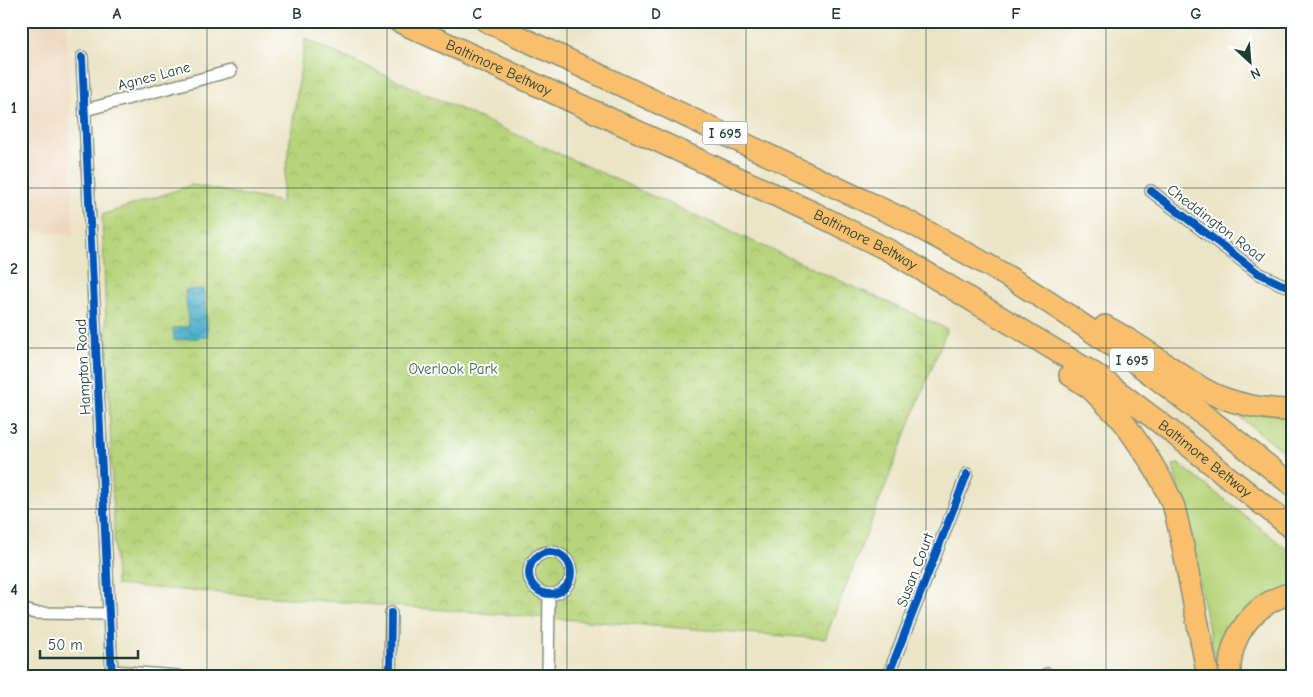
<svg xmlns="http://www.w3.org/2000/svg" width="1313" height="697" viewBox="0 0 1313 697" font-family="'Comic Neue',sans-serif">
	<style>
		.built { fill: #efd6bc }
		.grass { fill: #b7d47b; stroke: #6b8858 }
		.park { fill: url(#park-crowns); stroke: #6b8858 }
		.water { fill: url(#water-waves); stroke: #367780 }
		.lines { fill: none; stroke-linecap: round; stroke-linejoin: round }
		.street-casing { stroke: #85917e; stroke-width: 14 }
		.highway-casing { stroke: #85917e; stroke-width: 24 }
		.street { stroke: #fff; stroke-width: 11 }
		.highway { stroke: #f9bf6d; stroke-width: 21 }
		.cycleway-casing { stroke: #fff; stroke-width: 11 }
		.cycleway { stroke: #0057b8; stroke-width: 8 }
		.grid { fill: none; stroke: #1f3d34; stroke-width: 1; stroke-opacity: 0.55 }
		.labels { text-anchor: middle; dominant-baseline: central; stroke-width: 4; stroke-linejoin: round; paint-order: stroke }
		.shield { fill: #fff; stroke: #627771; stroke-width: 1 }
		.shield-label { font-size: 14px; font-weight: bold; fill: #1f3d34 }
		.street-label { font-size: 15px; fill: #1f3d34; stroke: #fff }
		.park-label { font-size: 15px; fill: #456346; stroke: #fff }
		.neatline { fill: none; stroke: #1f3d34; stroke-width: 2 }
		.grid-label { font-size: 16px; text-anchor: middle; font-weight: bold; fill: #1f3d34 }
	</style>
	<defs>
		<pattern id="park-crowns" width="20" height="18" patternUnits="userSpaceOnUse" patternTransform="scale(1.25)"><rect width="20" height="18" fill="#b7d47b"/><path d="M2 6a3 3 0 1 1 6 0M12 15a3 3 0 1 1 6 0" fill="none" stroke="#9db76b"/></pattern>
		<pattern id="water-waves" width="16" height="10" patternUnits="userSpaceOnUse" patternTransform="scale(1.25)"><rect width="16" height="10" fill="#4cb1cb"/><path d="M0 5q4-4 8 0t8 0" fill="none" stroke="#3f91a6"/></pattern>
	</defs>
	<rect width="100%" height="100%" fill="#fff"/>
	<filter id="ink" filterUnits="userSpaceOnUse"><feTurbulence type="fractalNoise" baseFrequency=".02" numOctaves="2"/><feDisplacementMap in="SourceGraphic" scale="10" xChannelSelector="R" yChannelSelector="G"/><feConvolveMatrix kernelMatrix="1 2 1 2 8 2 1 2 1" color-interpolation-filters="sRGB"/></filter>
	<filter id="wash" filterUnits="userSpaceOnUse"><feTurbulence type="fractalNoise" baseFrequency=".0096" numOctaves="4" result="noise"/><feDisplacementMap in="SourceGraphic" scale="20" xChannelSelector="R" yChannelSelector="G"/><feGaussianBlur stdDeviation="1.12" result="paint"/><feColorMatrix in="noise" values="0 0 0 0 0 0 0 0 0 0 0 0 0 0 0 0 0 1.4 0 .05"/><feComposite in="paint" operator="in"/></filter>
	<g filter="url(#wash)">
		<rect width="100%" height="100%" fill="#ebe5c7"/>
		<!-- built -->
		<path class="built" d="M21 21H67L73 235 21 229Z"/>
		<!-- grass -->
		<path class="grass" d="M1228 408 1292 417V458Z
			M1179 464 1292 553V586L1226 643 1219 676 1173 465Z"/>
		<!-- park -->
		<path class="park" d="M305 39 947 329 825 639 116 585 102 215 192 185 281 202Z"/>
		<!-- water -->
		<path class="water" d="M204 289 208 337 174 340 173 328 189 326 185 290Z"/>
	</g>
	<g filter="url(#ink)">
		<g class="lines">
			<!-- street casing -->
			<g class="street-casing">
				<path id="street" d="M767 22 768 21
					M82 57 112 676
					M85 110 231 71
					M1151 191 1258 273 1281 284 1292 287
					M529 573a21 21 0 1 1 42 0a21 21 0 1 1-42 0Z
					M21 609 35 613 109 614
					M112 671 178 676
					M390 676 391 613
					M548 676 549 594
					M888 676 967 474
					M1043 676 1047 674"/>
			</g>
			<!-- highway casing -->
			<g class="highway-casing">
				<g id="highway">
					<path id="s1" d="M398 21 816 214 892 252 1098 376 1168 429 1292 528"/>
					<path d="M486 21 907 221C951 245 997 268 1039 296 1128 353 1210 419 1292 485"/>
					<path d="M1105 326C1127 338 1147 351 1167 365 1184 376 1201 390 1220 397 1244 406 1267 410 1292 410"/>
					<path d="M1070 375 1090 388 1123 421 1149 459 1162 481 1174 507 1181 537 1208 676"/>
					<path d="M1230 676C1228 636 1254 603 1292 593"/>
				</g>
			</g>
			<!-- street -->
			<use href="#street" class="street"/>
			<!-- highway -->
			<use href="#highway" class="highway"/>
			<!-- cycleway casing -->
			<g class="cycleway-casing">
				<path id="cycleway" d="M82 57 112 676
					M1151 191 1258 273 1281 284 1292 287
					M529 573a21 21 0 1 1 42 0a21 21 0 1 1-42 0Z
					M390 676 391 613
					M888 676 967 474"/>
			</g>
			<!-- cycleway -->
			<use href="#cycleway" class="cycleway"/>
		</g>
	</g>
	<!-- grid -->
	<path class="grid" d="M207 21V676M387 21V676M567 21V676M746 21V676M926 21V676M1106 21V676M21 188H1292M21 348H1292M21 509H1292"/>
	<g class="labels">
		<!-- shield labels -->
		<g class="shield">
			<rect x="702.5" y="121.5" width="45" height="23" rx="4"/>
			<rect x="1109.5" y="348.5" width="45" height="23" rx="4"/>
		</g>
		<g class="shield-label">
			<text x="725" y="133">I 695</text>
			<text x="1132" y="360">I 695</text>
		</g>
		<!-- street labels -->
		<g class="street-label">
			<text stroke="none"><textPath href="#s1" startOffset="111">Baltimore Beltway</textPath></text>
			<text transform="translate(154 76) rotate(-15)">Agnes Lane</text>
			<text transform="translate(1216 223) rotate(37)">Cheddington Road</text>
			<text stroke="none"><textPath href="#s1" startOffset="516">Baltimore Beltway</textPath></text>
			<text transform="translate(83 367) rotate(-93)">Hampton Road</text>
			<text stroke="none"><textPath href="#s1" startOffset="921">Baltimore Beltway</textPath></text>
			<text transform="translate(915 570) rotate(-69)">Susan Court</text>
		</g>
		<!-- park labels -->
		<g class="park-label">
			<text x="453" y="369">Overlook Park</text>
		</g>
	</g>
	<!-- margin -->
	<rect width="1313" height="697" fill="none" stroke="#fff" stroke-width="55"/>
	<!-- north arrow -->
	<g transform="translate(1250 62) rotate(154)" stroke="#ffffff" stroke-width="4" paint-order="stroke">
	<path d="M0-4L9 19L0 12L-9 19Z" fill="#1f3d34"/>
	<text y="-8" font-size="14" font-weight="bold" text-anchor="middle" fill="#1f3d34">N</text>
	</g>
	<!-- scale -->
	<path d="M40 650v8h98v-8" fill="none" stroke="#1f3d34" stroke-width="2.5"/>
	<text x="48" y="650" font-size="15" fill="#1f3d34" stroke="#ffffff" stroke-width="4" paint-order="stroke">50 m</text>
	<rect x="28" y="28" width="1258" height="642" class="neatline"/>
	<g class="grid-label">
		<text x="117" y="19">A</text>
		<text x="297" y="19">B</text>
		<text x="477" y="19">C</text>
		<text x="656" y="19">D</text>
		<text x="836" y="19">E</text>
		<text x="1016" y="19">F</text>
		<text x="1196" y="19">G</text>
		<text x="14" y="113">1</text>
		<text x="14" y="274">2</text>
		<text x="14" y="434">3</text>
		<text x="14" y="595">4</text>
	</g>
</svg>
